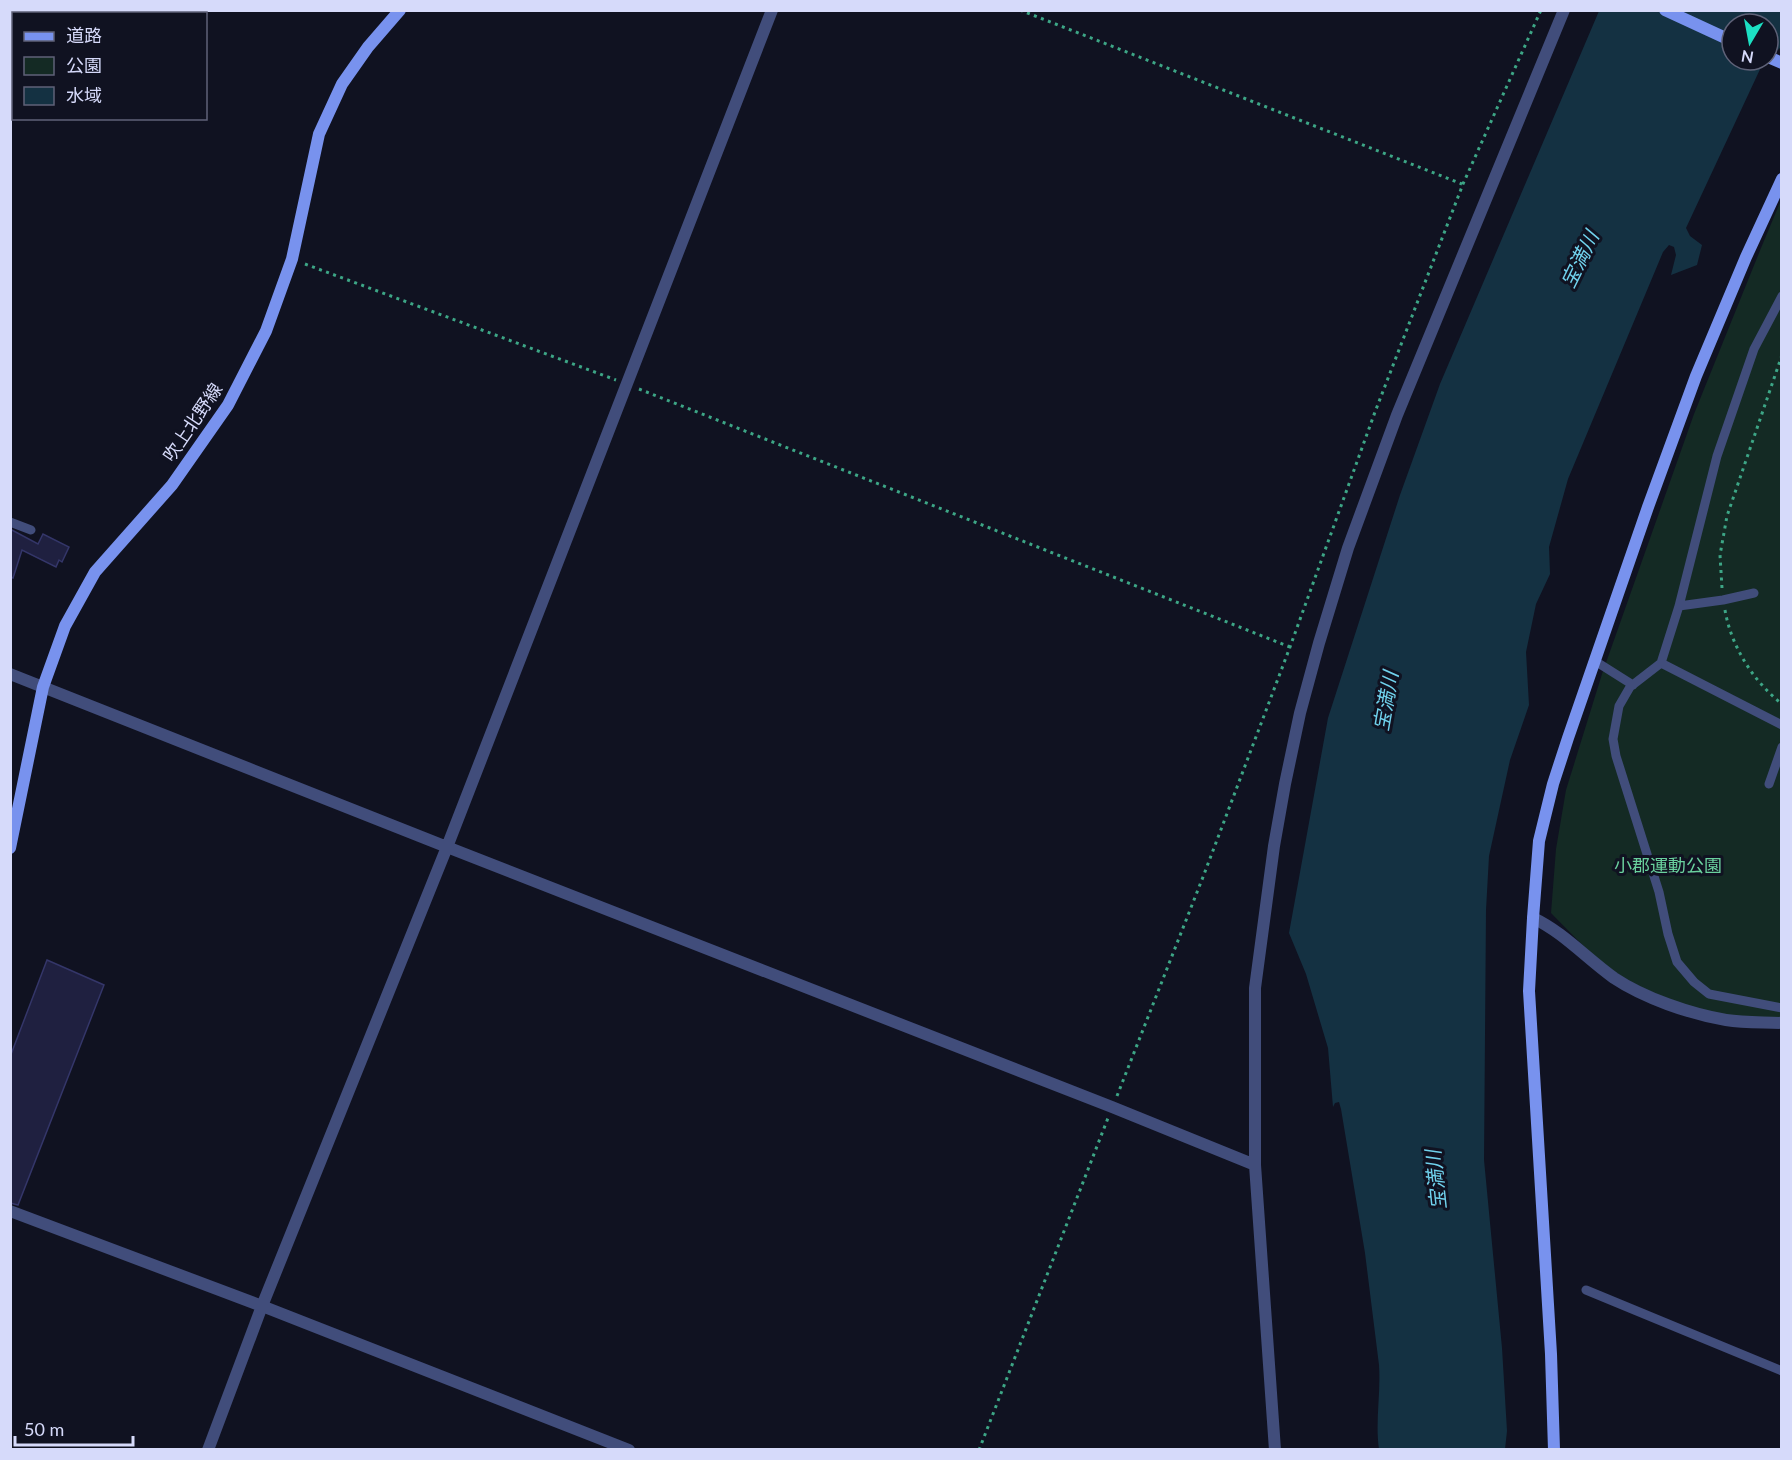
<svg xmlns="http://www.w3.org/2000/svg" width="1792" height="1460" viewBox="0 0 1792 1460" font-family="Lato,'Noto Sans JP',sans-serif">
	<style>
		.green { fill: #142a24 }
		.water { fill: #143142 }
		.building { fill: #1f2040; stroke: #343669; stroke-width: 1.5 }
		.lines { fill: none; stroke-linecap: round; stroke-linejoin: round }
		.path { stroke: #3da686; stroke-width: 3; stroke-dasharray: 3 4.5; stroke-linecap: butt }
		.lane { stroke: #414d7b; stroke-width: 9 }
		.street { stroke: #414d7b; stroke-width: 12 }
		.secondary { stroke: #7892ee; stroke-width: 12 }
		.labels { text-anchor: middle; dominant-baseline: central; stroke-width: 6; stroke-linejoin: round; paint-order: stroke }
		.street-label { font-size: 18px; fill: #d6dafa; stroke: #101221 }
		.park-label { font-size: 18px; fill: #6ad19e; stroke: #101221 }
		.water-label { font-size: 20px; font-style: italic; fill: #70d2ed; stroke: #101221 }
	</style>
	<rect width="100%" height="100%" fill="#101221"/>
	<!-- green -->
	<path class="green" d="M1781 200V1017C1768 1017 1754 1018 1740 1017 1700 1012 1658 998 1623 977 1596 961 1573 935 1551 913L1556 849 1566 790 1602 674 1694 414 1761 248Z"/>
	<!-- water -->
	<path class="water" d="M1599 11H1781V47L1768 59V24H1732V60H1767L1762 65 1686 228 1690 236 1702 245 1697 265 1671 275 1676 255 1674 247 1669 245 1663 252 1568 479 1549 547 1550 574 1536 604 1526 652 1529 705 1510 760 1489 856 1486 910 1484 1160 1502 1348 1507 1431 1505 1449H1379C1375 1422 1381 1393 1379 1365L1365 1253 1341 1109 1339 1102 1335 1103 1333 1107 1328 1048 1306 974 1289 933 1328 718 1400 495 1440 384Z"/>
	<!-- building -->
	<path class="building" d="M10 529 38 544 43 534 69 547 62 562 59 560 56 567 22 550 13 578 10 577Z
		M47 960 104 985 18 1205 10 1203V1057Z"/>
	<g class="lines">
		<!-- path -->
		<path class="path" d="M1020 10 1462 184
			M305 264 616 380
			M639 389 1290 647
			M1722 588 1720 555 1727 516 1782 355
			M1725 610C1731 646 1753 681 1782 704
			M1117 1096 1203 877 1290 647 1375 412 1463 184 1541 10
			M979 1450 1108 1118"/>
		<!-- lane -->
		<path class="lane" d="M1782 296 1754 349 1717 456 1679 606 1661 663 1630 687 1619 706 1613 739 1616 756 1659 892 1668 934 1677 962 1694 982 1709 994 1782 1008
			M10 522 31 530
			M1679 606 1723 600 1754 593
			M1595 661 1633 685
			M1661 663 1782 725
			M1769 784 1782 747
			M1586 1290 1782 1371"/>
		<!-- street -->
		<path class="street" d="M33 14 35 10
			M10 27 14 28
			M10 49 14 45
			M10 674 447 847 1112 1107 1255 1165
			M1533 918C1563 932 1586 958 1614 978 1644 998 1690 1014 1726 1020 1745 1023 1763 1022 1782 1023
			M10 1211 262 1306 629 1450
			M208 1450 262 1306 447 847 772 10
			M1275 1450 1255 1165V988L1274 846 1285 784 1300 713 1319 643 1348 548 1397 415 1564 10"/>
		<!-- secondary -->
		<path class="secondary" d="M1665 10 1732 41
			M1768 57 1782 63
			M10 848 43 687 65 626 95 572 172 485 228 405 266 331 292 259 319 134 342 84 368 47 400 10
			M1554 1450 1551 1354 1529 991 1533 918 1539 841 1553 784 1568 738 1648 507 1696 376 1746 257 1782 179"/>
	</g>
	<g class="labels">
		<!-- street labels -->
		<g class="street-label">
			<text transform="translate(192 422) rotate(-56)">吹上北野線</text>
		</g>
		<!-- park labels -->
		<g class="park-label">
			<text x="1668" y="865">小郡運動公園</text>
		</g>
		<!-- water labels -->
		<g class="water-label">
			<text transform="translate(1579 259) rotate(-64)">宝満川</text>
			<text transform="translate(1385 701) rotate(-80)">宝満川</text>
			<text transform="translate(1435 1180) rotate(-96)">宝満川</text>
		</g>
	</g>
	<!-- border -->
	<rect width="1792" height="1460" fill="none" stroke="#d6dafa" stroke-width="24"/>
	<!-- legend -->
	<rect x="12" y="12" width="195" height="108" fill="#101221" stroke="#5f6278" stroke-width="1.5"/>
	<rect x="24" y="32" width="30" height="9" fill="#7892ee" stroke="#5f6278" stroke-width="1.5"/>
	<text x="66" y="42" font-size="18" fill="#d6dafa">道路</text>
	<rect x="24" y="57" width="30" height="18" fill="#142a24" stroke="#5f6278" stroke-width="1.5"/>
	<text x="66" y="72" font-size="18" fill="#d6dafa">公園</text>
	<rect x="24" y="87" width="30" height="18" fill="#143142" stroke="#5f6278" stroke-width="1.5"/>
	<text x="66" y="102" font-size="18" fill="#d6dafa">水域</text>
	<!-- north arrow -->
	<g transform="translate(1750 42) rotate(190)"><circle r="28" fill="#101221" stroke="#5f6278" stroke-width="1.5"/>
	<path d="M0-4.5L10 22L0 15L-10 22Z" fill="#1ce0c3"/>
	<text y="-9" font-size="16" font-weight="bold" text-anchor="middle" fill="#d6dafa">N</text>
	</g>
	<!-- scale -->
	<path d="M15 1436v9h118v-9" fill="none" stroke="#d6dafa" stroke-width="3"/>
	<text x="24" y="1436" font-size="18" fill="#d6dafa" stroke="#101221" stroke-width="4.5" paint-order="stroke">50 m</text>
</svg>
